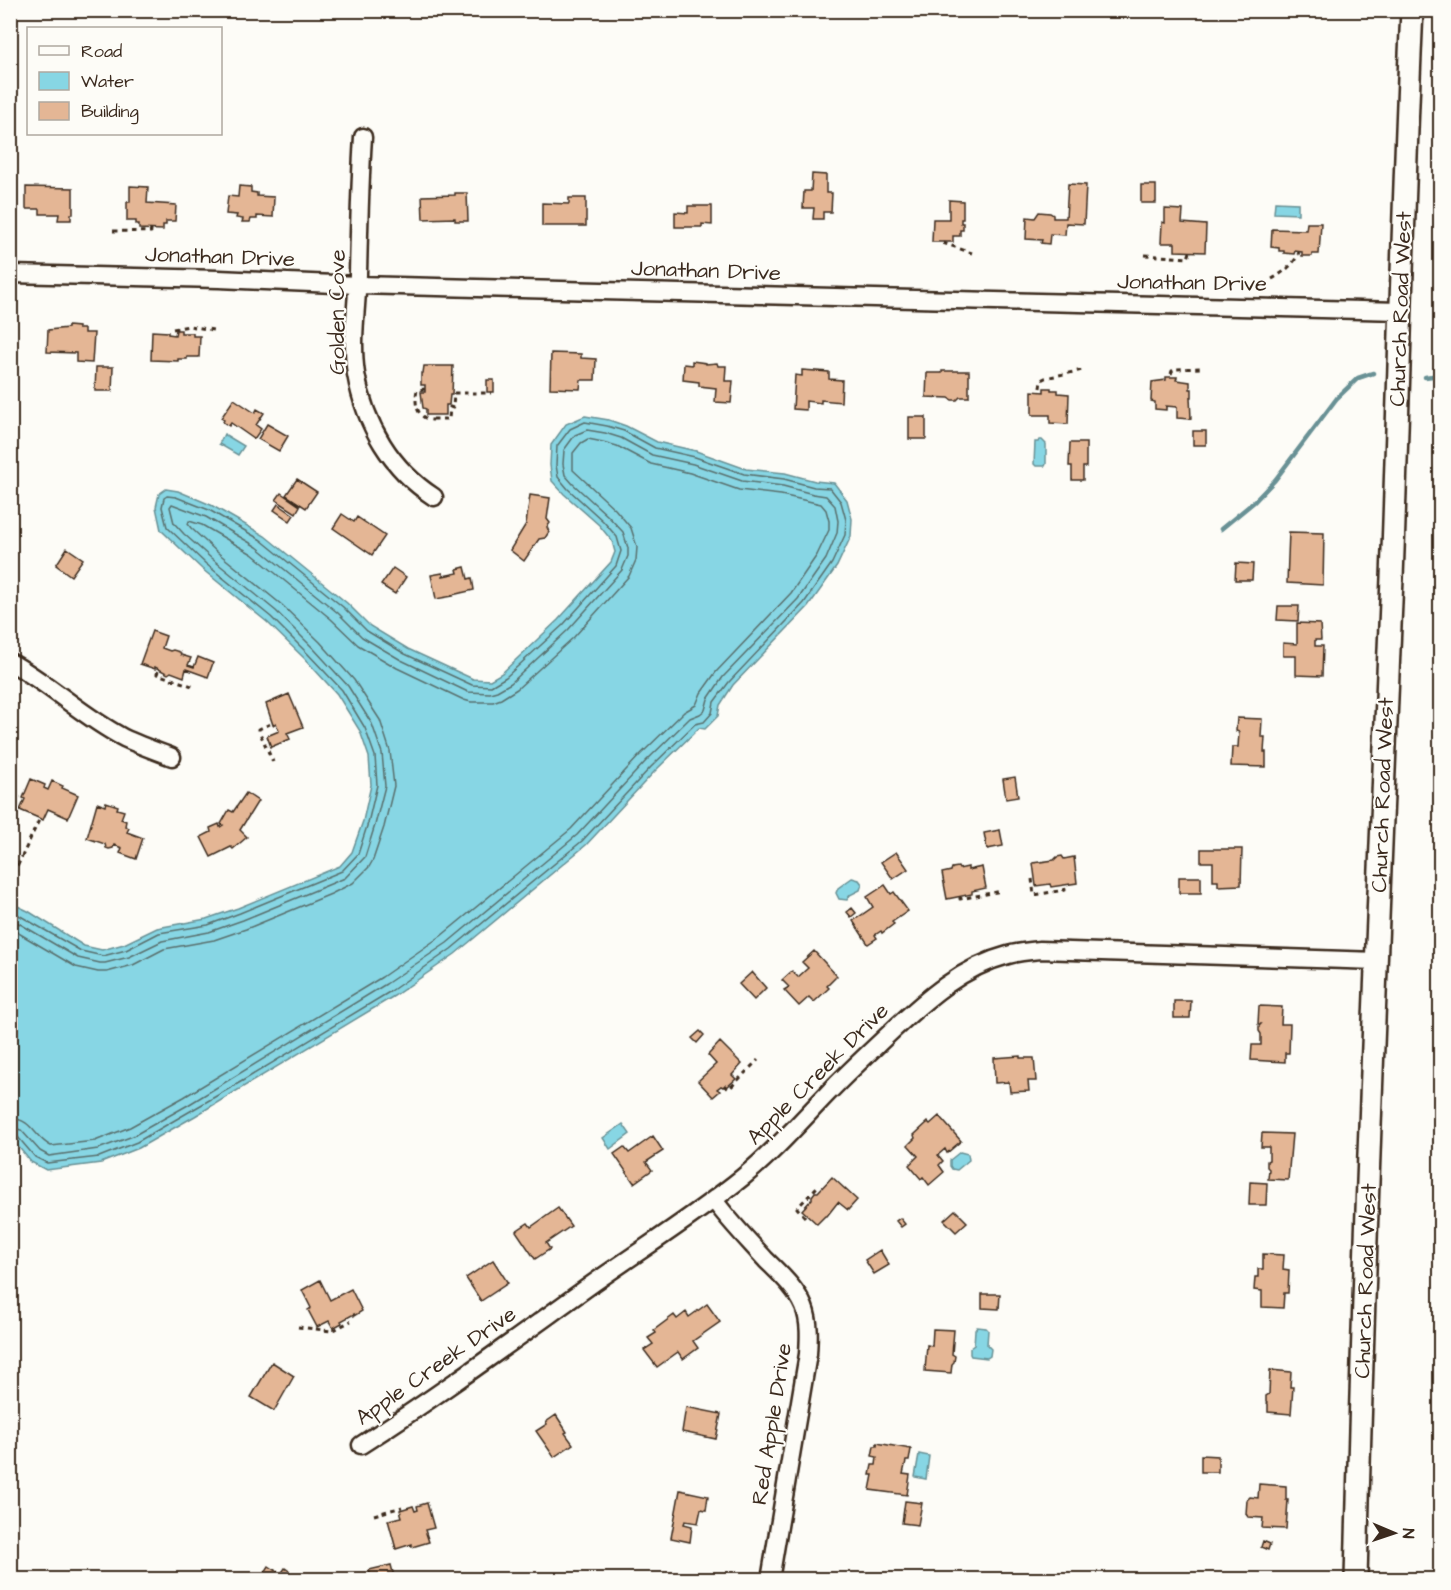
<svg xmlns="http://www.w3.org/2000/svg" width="1451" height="1590" viewBox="0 0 1451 1590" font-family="'Architects Daughter',sans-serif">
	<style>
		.water { fill: #87d6e4; stroke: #699195; stroke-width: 1.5 }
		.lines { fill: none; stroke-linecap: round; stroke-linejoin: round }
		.shore { stroke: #596f6d; stroke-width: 1.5 }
		.stream { stroke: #699195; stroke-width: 4.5 }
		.building { fill: #e4b695; stroke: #3b2a1e; stroke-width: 1.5 }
		.minor-casing { stroke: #3b2a1e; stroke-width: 21 }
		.tertiary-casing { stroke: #3b2a1e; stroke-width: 26 }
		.path { stroke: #3b2a1e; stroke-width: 3; stroke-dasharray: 4.5 4.5; stroke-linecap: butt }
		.minor { stroke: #fdfcf7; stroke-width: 16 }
		.tertiary { stroke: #fdfcf7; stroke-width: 21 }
		.labels { text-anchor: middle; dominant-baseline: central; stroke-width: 4.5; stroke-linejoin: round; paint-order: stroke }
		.street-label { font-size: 22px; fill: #3b2a1e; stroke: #fdfcf7 }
	</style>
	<rect width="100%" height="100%" fill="#fdfcf7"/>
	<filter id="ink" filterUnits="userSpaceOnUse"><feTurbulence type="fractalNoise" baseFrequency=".0167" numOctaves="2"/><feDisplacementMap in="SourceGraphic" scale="12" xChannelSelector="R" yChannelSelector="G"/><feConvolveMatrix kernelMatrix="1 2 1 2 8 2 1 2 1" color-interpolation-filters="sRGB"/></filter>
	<g filter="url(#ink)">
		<!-- water -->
		<path class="water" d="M1275 202 1298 203V214L1274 213Z
			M585 416 609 420 626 426 657 442 696 451 746 469 785 473 815 481 834 483 847 500 852 519 851 536 837 566 808 607 733 685 720 705 718 716 705 729 699 728 655 771 586 845 455 954 394 996 195 1116 139 1148 101 1163 46 1170 31 1162 11 1138V903L28 911 84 946 102 950 124 944 157 928 206 919 238 908 340 866 352 852 363 821 371 785 369 757 360 731 337 694 304 658 267 622 202 569 161 530 156 507 159 494 166 489 178 491 211 505 265 536 347 603 370 626 408 649 473 679 490 680 502 673 558 620 611 562 615 552 612 541 599 525 564 494 552 481 550 465 551 445 566 424Z
			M224 434 244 446 238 455 219 444Z
			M1039 440H1042L1046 444V464L1045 466H1036L1034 464 1035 442H1038Z
			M852 878 859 880 862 884 860 890 850 895 847 900 839 899 836 893 838 888Z
			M623 1124 630 1134 610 1149 603 1138Z
			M960 1152 968 1154 969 1160 957 1170 952 1169 950 1166V1160Z
			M977 1327 986 1328 988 1330 987 1345 991 1349 990 1356 987 1358 971 1356 970 1354V1348L974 1345 975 1330Z
			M919 1454 929 1456 926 1479 915 1477Z"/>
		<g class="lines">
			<!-- shore -->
			<path class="shore" d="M10 910 81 951 103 956 126 950 159 933 208 925 240 913 342 871 358 854 368 823 377 785 375 756 365 728 342 690 308 654 271 617 206 564 167 527 162 507 164 498 167 496 176 497 209 510 261 540 343 607 367 631 405 654 472 685 491 686 506 677 563 625 616 566 621 551 617 537 603 521 568 489 558 477 556 465 557 446 570 429 585 422 607 426 624 431 655 448 695 457 744 474 784 479 814 487 830 488 841 502 846 520 845 535 832 563 804 603 729 682 714 702 712 713 704 722 695 724 651 767 582 841 451 949 391 991 244 1080 137 1142 99 1157 47 1163 35 1157 17 1136 10 1135
				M10 918 78 958 100 963H105L129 957 162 941 209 932 243 920 345 878 365 857 375 825 385 786 382 753 372 724 348 686 314 649 276 611 211 558 184 534 174 523 170 507 172 504 206 517 257 547 338 613 362 637 401 660 468 692 490 693 497 691 511 683 568 630 622 570 628 556V548L623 532 608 516 573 484 565 475 563 464 564 450 575 435 587 430 605 433 621 438 652 455 693 464 742 481 783 486 813 494 826 496 835 506 838 521 837 533 826 559 798 599 723 677 708 699 705 710 700 714 690 718 646 761 577 835 447 943 386 984 188 1105 133 1136 98 1149 49 1156 40 1151 21 1130 10 1127
				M10 928 76 967 98 972H107L133 965 164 949 214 940 246 929 331 894 353 883 369 867 373 860 384 827 394 786 390 751 380 720 354 680 320 642 282 605 217 552 191 528 188 524 189 521 202 525 252 554 331 619 358 645 397 668 464 700 471 702H493L501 699 517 689 574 637 629 576 636 560 637 547 631 528 615 509 573 470V453L581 443 588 439 603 442 617 446 651 464 690 473 739 490 781 495 821 504 826 510 829 521V530L817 555 791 593 716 672 701 693 696 705 684 712 640 755 571 829 441 936 382 977 184 1097 130 1127 95 1141 51 1146C34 1138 33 1119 10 1118"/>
			<!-- stream -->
			<path class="stream" d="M1425 377 1440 375
				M1221 529 1254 502 1275 480 1337 398 1358 378 1373 373"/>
		</g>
		<!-- building -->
		<path class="building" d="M812 174 826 175V193H832L831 212H823V219H813L814 208H803L804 191H811Z
			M1068 184 1086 185 1084 224 1066 223 1065 235 1050 234 1049 244 1041 243 1042 240 1026 239 1027 217 1035 218 1039 212 1050 213 1053 215V218H1066Z
			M1141 185H1156V203H1141Z
			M130 186 148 187 147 203 176 205 175 221H166V225H163V230L139 229V224H136V221H127V202H130Z
			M239 186 251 187V192L257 193V196L274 197 273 217 257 216V219H251L250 222H242L243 219 236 218 237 215 226 214 228 196 238 197Z
			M26 187 73 188V214H71V220H58L59 214H40V209H26Z
			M455 193H467L468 221H455V218L423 219 422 196 455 195Z
			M569 198H586V226H542V203L569 204Z
			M949 200 963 201V219H961V223H963V230H960V236H953V242H932L933 219H949Z
			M688 206H712V225L702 224V227H675V212L688 213Z
			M1165 209 1183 210 1182 223 1206 225 1205 252 1175 251V243H1161L1162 222 1165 223Z
			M1307 223H1321L1319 254H1312V256H1302V252L1295 251 1294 254 1284 253V251H1279V248L1271 247 1272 229 1306 230Z
			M68 326 78 327V329H84V333H94L92 363 76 362V353L47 352 48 330 68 328Z
			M176 330H181V333H193V336H200L199 357H187V359H178V361L151 360 152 331 168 332V334L175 335Z
			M551 353 581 354V358L596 359 595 380H581L580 389 550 388Z
			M692 361 706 363V364L717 363 718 366H726L725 381H733L731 403 715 402 716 388 699 386V382L683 380 684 364 692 365Z
			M424 366H453L452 395H450L449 405H446V415H426V409L423 408 421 392H425V385H421V373H423Z
			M96 367H113L112 391H95Z
			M802 370 829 372V379L842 380 841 402 821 400V403L806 401V410L793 409 795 375 802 376Z
			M942 371H969V397H960L957 400H952L949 398 926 397 927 373H942Z
			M1166 377H1177L1176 380 1190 382V389H1192V397H1190L1191 419 1177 418V407L1166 406V410L1155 409V402L1151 401 1152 382 1166 380Z
			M487 380H494V392H487Z
			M1044 388H1051V390H1058V393L1069 394 1068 424 1050 423V415H1032V391L1044 392Z
			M234 399 255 413 257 409 264 413 256 425 261 429 254 439 231 423 229 426 223 422 224 420 221 418Z
			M909 417H926V439H909Z
			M267 424 288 436 279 451 258 439Z
			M1193 431H1206V445H1193Z
			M1070 443H1086V467H1083V480H1072V466H1069Z
			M297 479 317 492 306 508 286 495Z
			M281 493 300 506 296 513 276 500Z
			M530 495 550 498 547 519 550 523 547 527 549 532 545 538 539 539 524 561 510 550 526 524Z
			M278 504 294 515 290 521 274 510Z
			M342 514 354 522 357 517 385 536 372 555 333 528Z
			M1289 532 1324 533 1323 585 1287 583Z
			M67 548 83 559 71 576 56 565Z
			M1236 563 1253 564 1252 580H1235Z
			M465 567 468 579 472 578 474 590 452 595 453 596 436 599 431 575 443 573V576L458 573 457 569Z
			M393 568 406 577 395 594 381 585Z
			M1278 606H1299L1298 621 1277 620Z
			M1297 623 1320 624 1321 640H1315V646H1323L1322 676 1296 675V656H1283V643L1297 644Z
			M152 631 166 636 162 648 170 651 173 650 180 652 181 655 191 658 188 665 194 667 198 657 213 663 208 677 186 669 184 677 171 672 168 674 155 667V669L140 664Z
			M289 694 303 727 287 733 290 739 271 747 267 736 279 731 276 723 273 725 266 704Z
			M1237 718 1262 719 1261 737H1265L1264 752H1266V767L1231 766 1232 747H1238L1239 732 1236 731Z
			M1015 777 1018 797 1006 799 1003 779Z
			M31 779 45 785 44 788 48 790 52 781 63 786 62 788 78 795 68 818 48 809 43 820 20 810 25 799 23 798Z
			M246 793 258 801 240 830 247 837 233 849 231 847 211 857 201 837 211 832 210 828 219 824 220 827 223 825 221 824 229 810 233 812Z
			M10 794 19 797 10 816Z
			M106 802 118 806 117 809 124 811 121 819 126 821 125 826 129 828 127 832 143 838 136 859 120 853 122 848 114 845 113 848 109 849 106 848 105 844 87 838 97 803 105 806Z
			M1000 830 1003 846 987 849 984 833Z
			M1201 849H1242L1241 885 1218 886V881H1213V862H1201Z
			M896 852 908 869 893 879 881 862Z
			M1062 856 1064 859 1074 857 1077 883 1051 887 1050 884 1036 886 1033 863 1054 860 1057 857Z
			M958 867 959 869 968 867V870L982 867 986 888 972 891V894L947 899 942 873 951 871 952 868Z
			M1179 877H1201V893H1179Z
			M885 885 891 894 894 892 908 911 892 922 894 924 882 933 881 931 875 935 877 938 868 944 853 921 873 907 867 897Z
			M852 908 856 913 851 917 847 912Z
			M814 951 837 976 827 986 829 988 814 1002 809 997 799 1006 784 990 789 987 782 980 792 971 798 977 808 968 802 962Z
			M752 972 766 988 754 1000 739 984Z
			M1174 1001H1191L1190 1018H1174Z
			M1259 1006 1282 1007 1281 1024H1290L1289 1053H1285V1062L1251 1060 1252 1045H1261V1034L1259 1031V1026L1261 1024H1258Z
			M700 1031 704 1035 697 1043 692 1038Z
			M720 1042 742 1064 732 1075 736 1079 727 1087 725 1085 723 1087 721 1086 717 1089 720 1091 713 1097 698 1081 716 1064 708 1055Z
			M1020 1056V1058H1034L1036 1081H1028L1029 1091 1010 1092 1009 1082 995 1083 994 1058Z
			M939 1116 961 1141 947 1153 945 1149 938 1155 943 1161 939 1165 944 1172 929 1185 923 1177 921 1179 909 1165 918 1156 908 1145 915 1138 914 1135 928 1122 930 1124Z
			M1262 1133 1292 1134 1288 1180 1268 1179 1269 1169 1267 1167V1161L1269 1160V1147H1261Z
			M653 1136 663 1151 646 1162 652 1170 634 1183 614 1154 624 1147 629 1153Z
			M832 1177 857 1200 848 1210 838 1202 827 1216H825L817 1224 802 1210 812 1199V1196L815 1192H818Z
			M1250 1182 1267 1183 1266 1205H1249Z
			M558 1208 571 1226 546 1243 550 1249 535 1259 516 1231 528 1223 531 1227Z
			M955 1210 967 1222 956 1232 944 1220Z
			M900 1218 905 1224 901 1227 896 1221Z
			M880 1250 889 1265 874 1274 865 1260Z
			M1263 1254 1284 1255 1283 1269 1289 1270 1288 1293H1284L1283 1308 1262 1307V1291L1254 1290 1255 1277H1258V1269H1263Z
			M493 1260 508 1283 481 1301 466 1278Z
			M320 1280 330 1300 351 1289 362 1311 354 1316V1314L341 1321 342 1323 333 1328 329 1321 317 1327 308 1310 311 1308 302 1290Z
			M982 1294H1000L999 1309 982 1308Z
			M707 1304 720 1322 693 1341 698 1348 683 1359 678 1352 657 1367 644 1350 653 1344 648 1338 656 1333 654 1330 674 1315 677 1319 686 1312 689 1317Z
			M933 1329 954 1330 952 1354 955 1356 954 1362 952 1364 951 1373 925 1371 927 1345 932 1346Z
			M272 1362 294 1376 274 1411 251 1397Z
			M1270 1370 1291 1372 1290 1387H1293L1291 1414 1268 1412V1404L1266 1402V1396L1269 1394Z
			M686 1407 721 1414 716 1439 682 1432Z
			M556 1415 567 1432 565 1433 573 1444 554 1457 536 1431 547 1424 546 1422Z
			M877 1443 911 1449 909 1461H906L903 1474 910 1475 907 1495 870 1490 873 1475H870L872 1465H876L877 1457 872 1456 874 1446H877Z
			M1201 1455 1218 1456V1472H1201Z
			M1259 1484 1286 1486V1500H1288L1286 1529 1262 1528 1263 1518 1248 1517 1246 1514 1247 1500 1250 1497 1258 1498Z
			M680 1490 708 1496 706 1510 701 1509 698 1523 685 1521 684 1524 692 1526 690 1542 671 1538Z
			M905 1501 922 1503 918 1525 902 1523Z
			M427 1503 434 1528 425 1530 429 1542 412 1547V1544L396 1549 388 1520 402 1517 400 1510 413 1506 415 1511 418 1510 417 1506Z
			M1263 1541 1270 1544 1268 1550 1261 1547Z
			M391 1565 395 1580H372L369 1570Z
			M269 1566 281 1574 285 1568 302 1580H260Z"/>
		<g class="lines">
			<!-- minor casing -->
			<g class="minor-casing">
				<path id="minor" d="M363 137C360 182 359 228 358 274 357 306 351 341 356 374 365 425 391 469 434 497
					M10 274 219 279 358 285 1400 311
					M10 662C50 684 83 717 124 738 139 745 156 751 172 757
					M714 1200C729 1221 748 1240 766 1260 780 1274 796 1288 804 1307 810 1322 809 1338 808 1354L770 1580
					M361 1445C441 1394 518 1337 595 1282 645 1247 696 1215 743 1177 774 1152 800 1122 827 1094 848 1072 870 1052 892 1031 926 999 962 967 1008 955 1019 952 1029 951 1040 950L1377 961"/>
			</g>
			<!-- tertiary casing -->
			<g class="tertiary-casing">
				<path id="tertiary" d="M1356 1580C1364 1246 1378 912 1392 578 1399 389 1403 200 1412 10"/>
			</g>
			<!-- path -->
			<path class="path" d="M113 231 151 232V230
				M943 243 972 253
				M1145 255 1188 258 1190 252
				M1272 279C1284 272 1294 265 1299 252
				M173 329 189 326 213 330
				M1171 374 1172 371 1175 369 1201 368
				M1040 388 1041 380 1045 378 1083 370
				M425 389 417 390C414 404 417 419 433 420
				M454 393H491
				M433 419H449L450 407 453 408 454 393
				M158 671 157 674 195 687
				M270 724 259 729V731L273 762
				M1032 879 1034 895 1065 890 1064 885
				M10 882 40 818
				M960 897V899L1002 891
				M724 1086 729 1089 758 1060
				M805 1217 797 1208 817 1187 820 1190
				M298 1327 332 1331 351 1321
				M374 1515 402 1507"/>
			<!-- minor -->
			<use href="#minor" class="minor"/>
			<!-- tertiary -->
			<use href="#tertiary" class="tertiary"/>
		</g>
	</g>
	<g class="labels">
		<!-- street labels -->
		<g class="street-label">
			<text transform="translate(220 257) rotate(2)">Jonathan Drive</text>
			<text transform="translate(706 271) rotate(2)">Jonathan Drive</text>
			<text transform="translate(1192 283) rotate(1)">Jonathan Drive</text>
			<text transform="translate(1401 309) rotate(-88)">Church Road West</text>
			<text transform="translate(337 312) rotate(-90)">Golden Cove</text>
			<text transform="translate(1383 795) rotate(-88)">Church Road West</text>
			<text transform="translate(818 1074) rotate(-45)">Apple Creek Drive</text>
			<text transform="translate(1366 1281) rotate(-88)">Church Road West</text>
			<text transform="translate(436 1366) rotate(-35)">Apple Creek Drive</text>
			<text transform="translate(772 1424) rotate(-81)">Red Apple Drive</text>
		</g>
	</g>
	<!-- margin -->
	<rect width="1451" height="1590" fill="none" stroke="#fdfcf7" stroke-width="36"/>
	<rect x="18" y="18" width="1415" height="1554" fill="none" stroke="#3b2a1e" stroke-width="2" filter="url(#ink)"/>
	<!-- legend -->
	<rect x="27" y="27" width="195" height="108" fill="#fdfcf7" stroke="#afa8a0" stroke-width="1.5"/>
	<rect x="39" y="46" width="30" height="9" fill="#fdfcf7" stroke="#afa8a0" stroke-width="1.5"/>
	<text x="81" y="57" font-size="18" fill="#3b2a1e">Road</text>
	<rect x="39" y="72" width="30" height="18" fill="#87d6e4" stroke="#afa8a0" stroke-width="1.5"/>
	<text x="81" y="87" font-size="18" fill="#3b2a1e">Water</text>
	<rect x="39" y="102" width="30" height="18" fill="#e4b695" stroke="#afa8a0" stroke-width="1.5"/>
	<text x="81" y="117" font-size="18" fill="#3b2a1e">Building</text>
	<!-- north arrow -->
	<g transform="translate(1394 1533) rotate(92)" stroke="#fdfcf7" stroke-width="4.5" paint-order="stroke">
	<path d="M0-4.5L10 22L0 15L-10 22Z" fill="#3b2a1e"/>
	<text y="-9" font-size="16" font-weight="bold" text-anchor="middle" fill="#3b2a1e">N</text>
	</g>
</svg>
